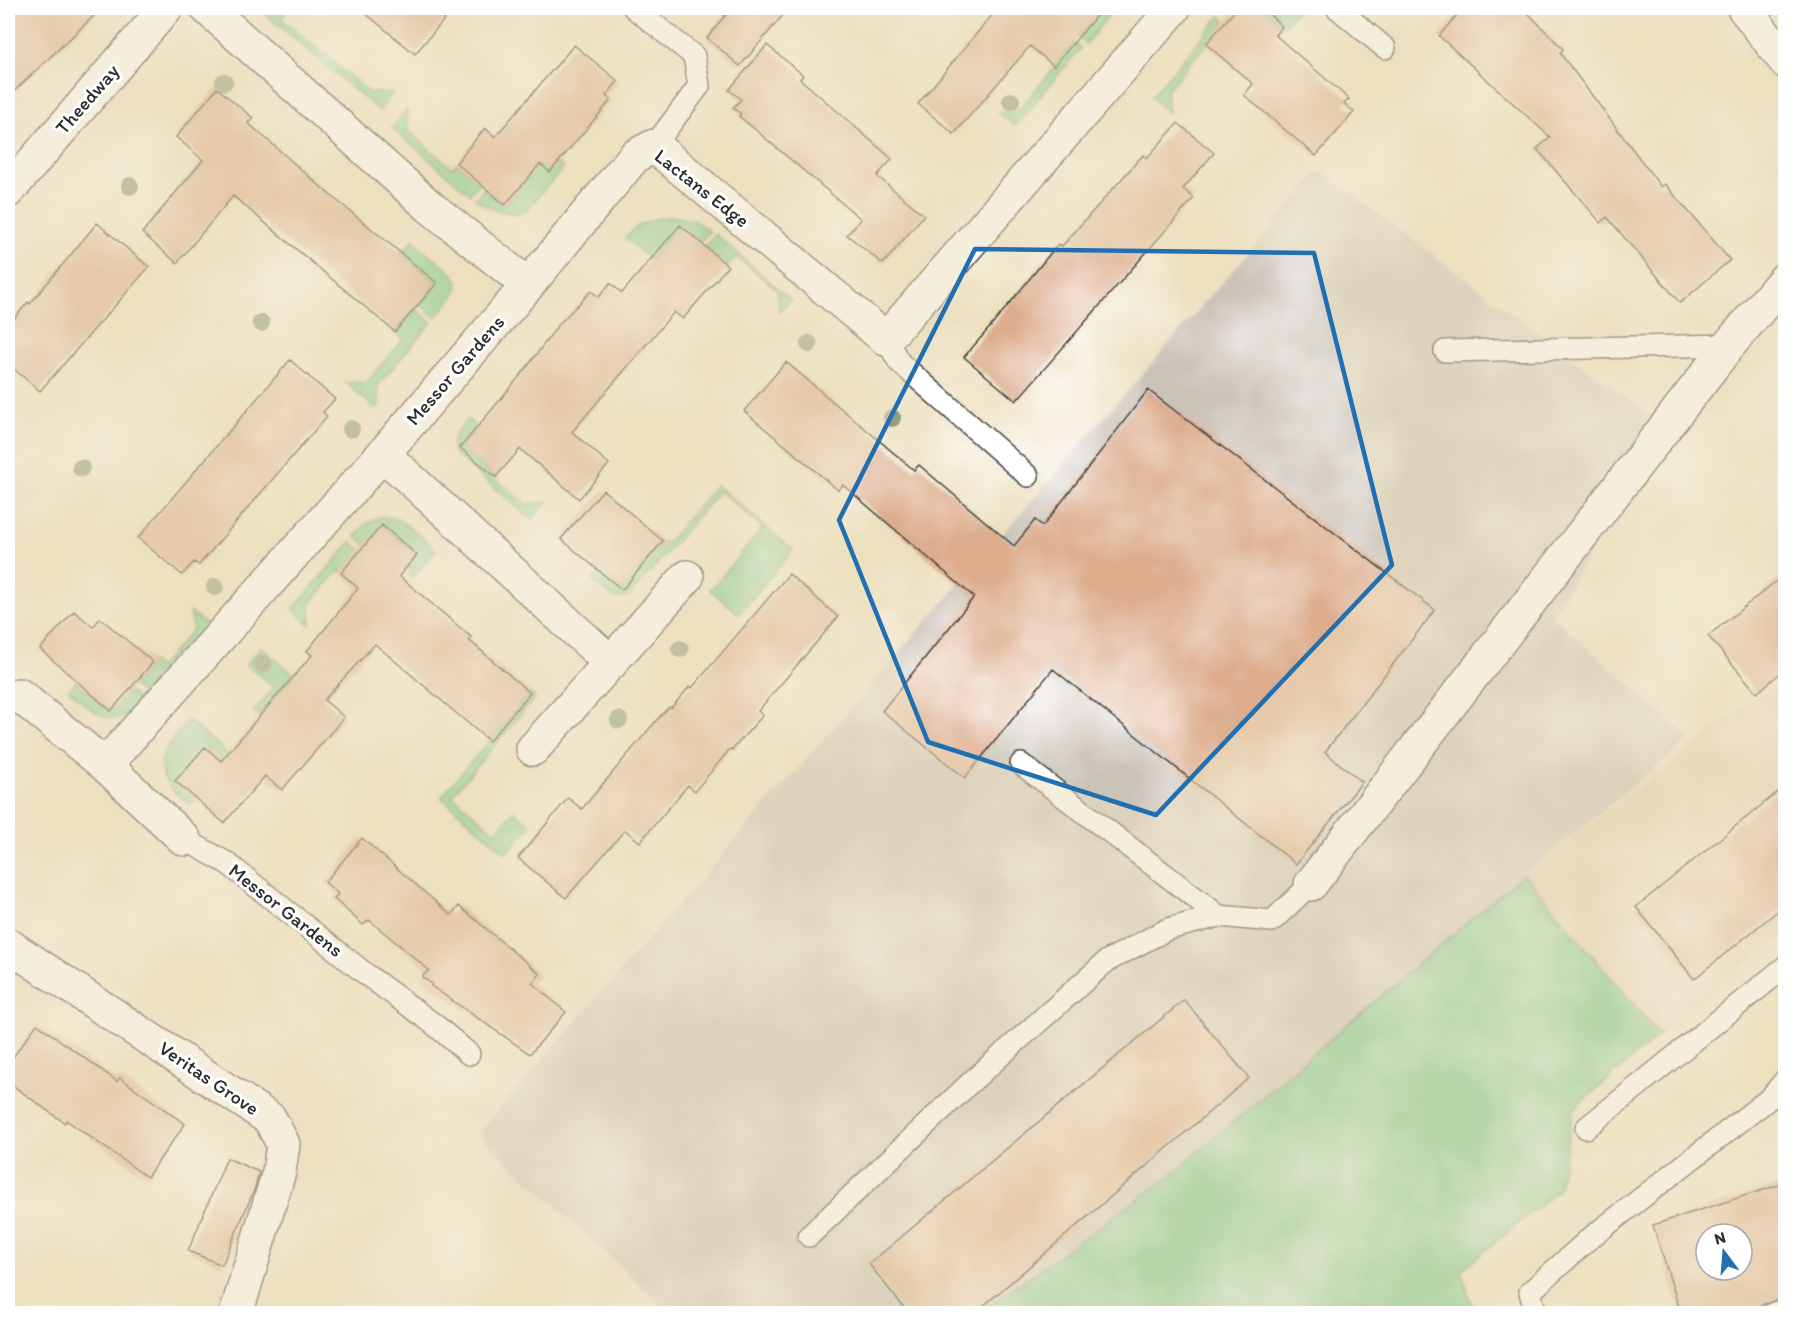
<svg xmlns="http://www.w3.org/2000/svg" width="1793" height="1321" viewBox="0 0 1793 1321" font-family="Itim,sans-serif">
	<style>
		.built { fill: #e4d0b4 }
		.industrial { fill: #cbc2b8 }
		.green { fill: #73c88d; stroke: #4f7a5c; stroke-width: 1.5 }
		.building { fill: #ddad8d; fill-rule: evenodd }
		.lines { fill: none; stroke-linecap: round; stroke-linejoin: round }
		.lane-casing { stroke: #484641; stroke-width: 24 }
		.street-casing { stroke: #484641; stroke-width: 36 }
		.secondary-casing { stroke: #484641; stroke-width: 36 }
		.lane { stroke: #fff; stroke-width: 21 }
		.street { stroke: #fff; stroke-width: 33 }
		.secondary { stroke: #fff; stroke-width: 33 }
		.tree { fill: #909b80 }
		.marked { fill: none; stroke: #1f6fb2; stroke-width: 4.5; stroke-linejoin: round }
		.labels { text-anchor: middle; dominant-baseline: central; stroke-width: 6; stroke-linejoin: round; paint-order: stroke }
		.street-label { font-size: 20px; fill: #2b2b2b; stroke: #fff }
	</style>
	<rect width="100%" height="100%" fill="#fff"/>
	<filter id="ink" filterUnits="userSpaceOnUse"><feTurbulence type="fractalNoise" baseFrequency=".0167" numOctaves="2"/><feDisplacementMap in="SourceGraphic" scale="12" xChannelSelector="R" yChannelSelector="G"/><feConvolveMatrix kernelMatrix="1 2 1 2 8 2 1 2 1" color-interpolation-filters="sRGB"/></filter>
	<filter id="wash" filterUnits="userSpaceOnUse"><feTurbulence type="fractalNoise" baseFrequency=".008" numOctaves="4" result="noise"/><feDisplacementMap in="SourceGraphic" scale="24" xChannelSelector="R" yChannelSelector="G"/><feGaussianBlur stdDeviation="1.35" result="paint"/><feColorMatrix in="noise" values="0 0 0 0 0 0 0 0 0 0 0 0 0 0 0 0 0 1.4 0 .05"/><feComposite in="paint" operator="in"/></filter>
	<g filter="url(#wash)">
		<rect width="100%" height="100%" fill="#ede0bf"/>
		<!-- built -->
		<path class="built" d="M1785 675V933L1659 1035 1524 874Z"/>
		<!-- industrial -->
		<path class="industrial" d="M1320 171 1666 427 1552 616 1691 739 1524 874 1169 1177 978 1313H670L478 1134Z"/>
		<!-- green -->
		<path class="green" d="M258 8H290L281 18 370 93H393L379 111Z
			M1084 8H1112L1106 19 1086 44 1078 37 1095 17Z
			M1262 8H1299L1283 26Z
			M1220 16 1226 21 1166 91 1168 112 1151 97Z
			M1073 43 1081 48 1015 126 997 112 1018 110 1055 67 1054 66Z
			M407 110 408 131 452 168 456 163 479 183 470 194 392 128Z
			M540 163 550 172 558 163 563 168 525 212C508 217 489 209 475 199L484 188 505 205Z
			M671 216 693 220 710 231 700 242 679 225 650 260 625 238C637 223 652 219 671 216Z
			M715 234 791 300 779 312 777 290 737 257 728 266 705 246Z
			M413 240 453 274 458 282 456 294 436 318 420 304 437 283 401 253Z
			M415 308 432 322 378 385 379 406 376 409 346 383 367 382 403 339 395 332Z
			M468 419 477 428 460 448 526 504 548 502 532 520 454 454C447 439 459 430 468 419Z
			M716 485 793 550 739 614 710 590 763 528 720 491 629 596C614 603 604 590 593 580L600 571 622 590 663 541 666 544Z
			M379 517C404 515 418 535 436 550L412 578 409 575 412 572 406 567 417 555 383 525 365 544 355 536 365 525Z
			M351 542 361 550 341 573 338 571 310 604 311 625 293 609Z
			M190 612 207 625 146 697 133 686 153 662 159 668 193 629Z
			M261 647 295 675 259 716 254 712 274 687 246 664Z
			M76 681 111 711 128 691 141 702C114 736 92 710 69 690Z
			M530 693 535 698 452 795 495 832 514 811 531 825 506 853 441 797Z
			M188 720 228 754 222 762 205 747 196 798 190 804C184 799 177 795 172 789 147 764 172 740 188 720Z
			M1524 874 1659 1035 1574 1109 1558 1190 1461 1271 1475 1313H978L1169 1177Z"/>
		<g id="blocks">
			<!-- building -->
			<path class="building" d="M8 8H102L8 97Z
				M359 8H454L415 54Z
				M731 8H789L740 66 707 38Z
				M985 8H1103L1054 66 1030 46 954 134 918 104 993 14Z
				M1237 8H1262L1282 26 1275 35 1349 99 1344 104 1354 112 1316 156 1244 95 1253 84 1206 44Z
				M1463 8H1523L1563 49 1560 53 1661 187 1665 184 1730 260 1680 303 1607 217 1601 223 1537 149 1550 137 1439 36Z
				M574 45 618 81 606 96 611 100 550 172 540 164 505 205 456 163 485 128 495 137Z
				M767 45 803 75 800 79 892 159 877 176 924 215 883 264 847 235 861 219 739 116 741 114 733 108 741 99 729 90Z
				M217 88 253 118 248 123 328 193 437 283 395 332 233 196 177 263 142 233 203 160 176 137Z
				M1178 123 1214 153 1183 189 1194 198 1016 401 964 357 992 325 1058 244 1062 246 1143 155 1147 158Z
				M97 223 149 267 40 391 8 364V326L28 302 30 304Z
				M680 225 728 266 683 319 674 312 572 432 609 464 579 499 520 449 496 477 460 448 524 371 559 324 591 291 599 297 610 283 622 293Z
				M290 360 335 399 323 412 327 416 199 565 194 562 182 575 138 538Z
				M786 362 914 470 919 465 1014 546 1035 520 1043 526 1148 390 1435 610 1325 752 1362 782 1296 864 1053 669 965 778 882 711 974 597 843 485 838 490 744 411Z
				M603 490 663 541 622 590 561 539Z
				M382 525 417 555 399 576 471 637 469 640 530 693 489 741 375 644 324 700 344 717 323 742 282 790 265 776 224 823 175 781 205 747 221 761 312 655 307 651 358 588 341 573Z
				M789 574 838 617 758 711 763 715 732 750 730 749 695 791 688 785 640 842 625 830 566 898 518 858 568 798 582 809 655 722 669 707 671 708 690 686 692 688Z
				M1785 574V669L1757 693 1708 636Z
				M74 611 93 627 100 618 153 662 111 711 40 649Z
				M1785 786V905L1694 979 1636 907Z
				M362 838 451 915 459 906 540 974 532 983 566 1012 530 1054 431 986 432 984 422 977 429 970 369 920 363 925 334 899 338 894 325 882Z
				M1184 1000 1249 1078 974 1314H909L869 1264Z
				M37 1024 117 1081 120 1078 185 1124 147 1177 66 1120 65 1123 8 1082V1064Z
				M227 1158 259 1172 255 1188 222 1265 188 1251Z
				M1785 1183V1297L1735 1314H1681L1653 1225ZM1706 1234H1742V1270H1706Z"/>
		</g>
	</g>
	<g filter="url(#ink)">
		<use href="#blocks" fill-opacity="0" stroke="#484641" stroke-width="1.5"/>
		<g class="lines">
			<!-- lane casing -->
			<g class="lane-casing">
				<path id="lane" d="M634 8 694 56 699 86 654 146
					M1337 8 1385 48
					M886 339 899 362 1028 476
					M1445 351 1729 345
					M1021 764 1219 916
					M184 839 227 863 367 975 435 1025 469 1054
					M1586 1128 1786 966
					M809 1236 970 1083 1107 961 1168 929 1219 916 1272 921 1311 884
					M1536 1314 1530 1292 1589 1239 1770 1098 1786 1079
					M1772 1314 1786 1309"/>
			</g>
			<!-- street casing -->
			<g class="street-casing">
				<path id="street" d="M207 8 429 206 528 285
					M8 191 166 8
					M383 454 611 663
					M19 695 105 765 184 839
					M533 749 687 577
					M105 765 383 454 528 285 635 156 654 146 886 339 1174 8
					M1311 884 1729 345 1786 278
					M8 945 270 1119 283 1144 279 1172 236 1314"/>
			</g>
			<!-- secondary casing -->
			<g class="secondary-casing">
				<path id="secondary" d="M1744 8 1786 62"/>
			</g>
			<!-- lane -->
			<use href="#lane" class="lane"/>
			<!-- street -->
			<use href="#street" class="street"/>
			<!-- secondary -->
			<use href="#secondary" class="secondary"/>
		</g>
		<!-- trees -->
		<g class="tree">
			<circle cx="224" cy="82" r="9"/>
			<circle cx="1011" cy="101" r="9"/>
			<circle cx="130" cy="186" r="9"/>
			<circle cx="261" cy="323" r="9"/>
			<circle cx="809" cy="344" r="9"/>
			<circle cx="892" cy="418" r="9"/>
			<circle cx="351" cy="429" r="9"/>
			<circle cx="81" cy="468" r="9"/>
			<circle cx="215" cy="587" r="9"/>
			<circle cx="680" cy="649" r="9"/>
			<circle cx="263" cy="664" r="9"/>
			<circle cx="619" cy="720" r="9"/>
		</g>
	</g>
	<!-- marked area -->
	<path d="M0 0H1793V1321H0ZM975 249 1314 253 1392 565 1156 815 928 742 839 520Z" fill="#ede0bf" fill-opacity=".55" fill-rule="evenodd"/>
	<path class="marked" d="M975 249 1314 253 1392 565 1156 815 928 742 839 520Z"/>
	<g class="labels">
		<!-- street labels -->
		<g class="street-label">
			<text transform="translate(87 99) rotate(-49)">Theedway</text>
			<text transform="translate(702 188) rotate(38)">Lactans Edge</text>
			<text transform="translate(455 370) rotate(-49)">Messor Gardens</text>
			<text transform="translate(286 910) rotate(38)">Messor Gardens</text>
			<text transform="translate(209 1078) rotate(34)">Veritas Grove</text>
		</g>
	</g>
	<!-- margin -->
	<rect width="1793" height="1321" fill="none" stroke="#fff" stroke-width="30"/>
	<!-- north arrow -->
	<g transform="translate(1724 1252) rotate(344)"><circle r="28" fill="#ffffff" stroke="#aaaaaa" stroke-width="1.5"/>
	<path d="M0-4.5L10 22L0 15L-10 22Z" fill="#1f6fb2"/>
	<text y="-9" font-size="16" font-weight="bold" text-anchor="middle" fill="#2b2b2b">N</text>
	</g>
</svg>
